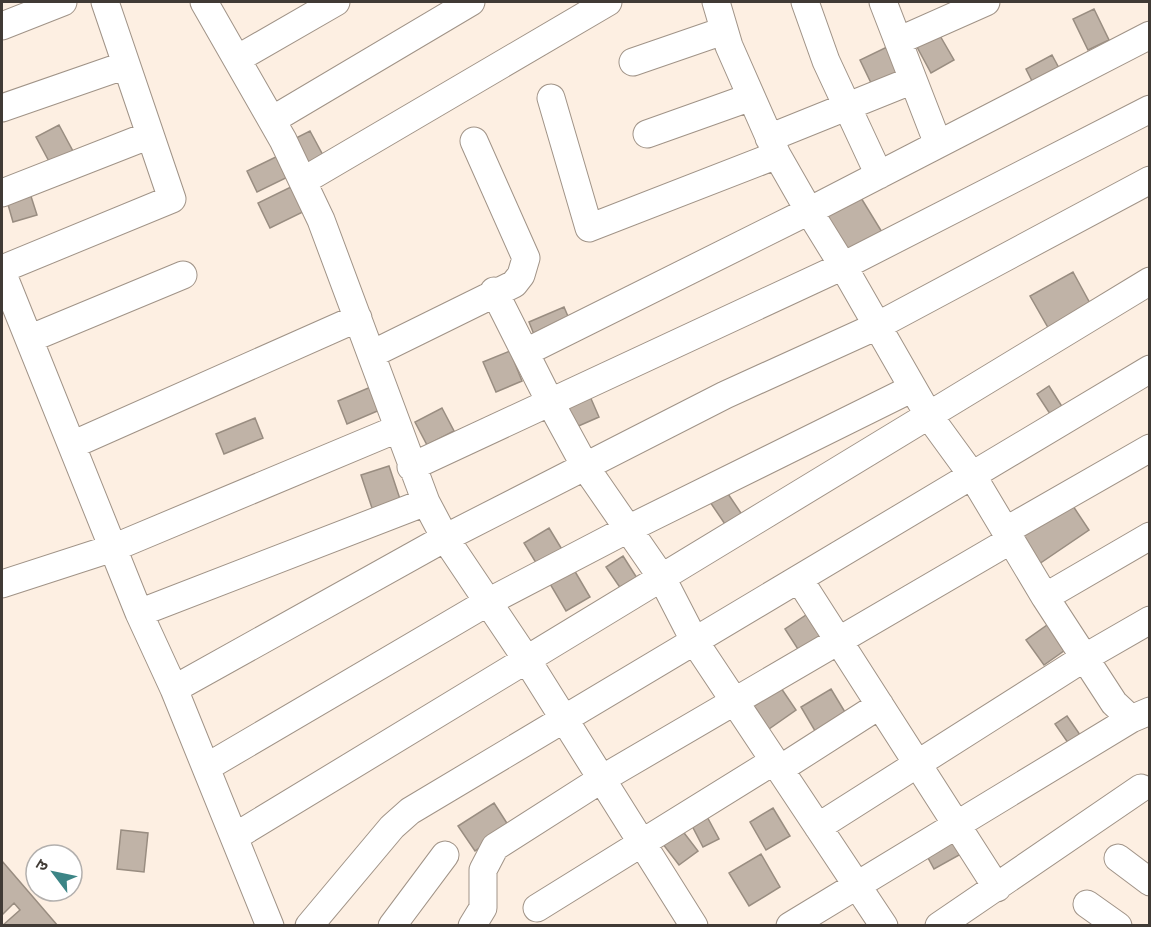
<svg xmlns="http://www.w3.org/2000/svg" width="1151" height="927" viewBox="0 0 1151 927" font-family="'Noto Serif','Noto Sans Devanagari',serif">
	<style>
		.building { fill: #c0b3a7; stroke: #998d81; stroke-width: 1.5 }
		.lines { fill: none; stroke-linecap: round; stroke-linejoin: round }
		.minor-casing { stroke: #a09387; stroke-width: 29 }
		.minor { stroke: #fff; stroke-width: 27 }
	</style>
	<rect width="100%" height="100%" fill="#fdefe2"/>
	<!-- building -->
	<path class="building" d="M1094 9 1109 40 1088 50 1073 19Z
		M939 34 954 60 931 73 917 47Z
		M887 47 901 73 873 87 860 60Z
		M1052 55 1060 70 1033 83 1026 69Z
		M59 125 74 153 51 165 36 137Z
		M310 131 325 159 307 168 292 140Z
		M284 153 294 174 257 192 247 171Z
		M297 184 309 209 270 228 258 203Z
		M28 187 37 215 13 222 5 194Z
		M858 193 885 237 848 259 822 216Z
		M1073 272 1092 307 1050 331 1030 296Z
		M564 307 573 328 537 342 529 322Z
		M510 351 522 381 496 392 483 362Z
		M373 386 382 409 347 424 338 401Z
		M1049 386 1068 416 1056 423 1037 394Z
		M589 394 599 417 574 428 564 405Z
		M442 408 454 431 427 445 415 422Z
		M255 418 263 438 224 454 216 434Z
		M389 466 401 502 373 511 361 475Z
		M722 485 747 522 731 533 706 496Z
		M1071 503 1089 530 1039 564 1021 536Z
		M549 528 566 556 541 571 524 543Z
		M623 556 637 578 621 589 606 567Z
		M570 563 590 597 566 611 546 577Z
		M812 611 830 639 803 657 785 629Z
		M1057 618 1075 643 1044 665 1026 640Z
		M781 688 796 710 769 729 754 706Z
		M831 689 848 717 818 736 801 707Z
		M1067 716 1085 742 1073 750 1055 724Z
		M494 803 510 828 475 851 458 826Z
		M773 808 790 836 766 850 750 822Z
		M704 811 719 839 703 847 689 820Z
		M678 825 698 851 679 865 659 839Z
		M121 830 148 833 144 872 117 869Z
		M953 839 961 854 934 869 926 854Z
		M761 854 780 887 749 906 729 873Z
		M2 861 58 926H2L20 910 14 903 2 915Z"/>
	<g class="lines">
		<!-- minor casing -->
		<g class="minor-casing">
			<path id="minor" d="M204 2 283 140 321 220 426 502 445 538 527 660 694 926
				M716 2 729 46 777 155 809 211 843 266 929 416 972 475 1045 597 1114 703 1131 719 1150 711
				M805 2 826 61 879 175
				M883 2 938 144
				M2 26 63 2
				M898 41 986 2
				M237 59 336 2
				M633 62 723 31
				M551 98 589 228 777 155
				M2 108 126 65
				M272 120 471 2
				M647 134 751 97
				M769 138 913 80
				M303 181 608 2
				M2 193 150 135
				M2 269 172 199 105 2
				M2 272 139 613 174 689 270 926
				M494 291 550 402 586 468 662 578 695 642 884 926
				M29 339 183 275
				M526 352 809 211 1150 35
				M372 354 514 284 521 275 526 258 474 141
				M72 445 358 318
				M411 467 843 266 1150 109
				M1005 531 1150 448
				M799 579 997 888
				M2 584 113 548 397 429
				M1045 597 1150 536
				M139 613 426 502
				M174 689 445 538 725 395 877 326 1150 180
				M207 767 488 602 628 529 913 388
				M780 769 880 705
				M818 827 1084 658 1150 620
				M236 836 1150 281
				M1118 858 1150 882
				M1087 904 1118 926
				M537 908 774 761
				M309 926 392 827 410 811 1150 369
				M392 926 445 855
				M472 926 483 908V870L495 847 600 780 1011 540
				M790 926 1131 719
				M939 926 1141 788"/>
		</g>
		<!-- minor -->
		<use href="#minor" class="minor"/>
	</g>
	<!-- border -->
	<rect width="1151" height="927" fill="none" stroke="#403a35" stroke-width="6"/>
	<!-- north arrow -->
	<g transform="translate(54 873) rotate(302)"><circle r="28" fill="#ffffff" stroke="#b3b0ae" stroke-width="1.5"/>
	<path d="M0-4.5L10 22L0 15L-10 22Z" fill="#3c8586"/>
	<text y="-9" font-size="16" font-weight="bold" text-anchor="middle" fill="#403a35">उ</text>
	</g>
</svg>
